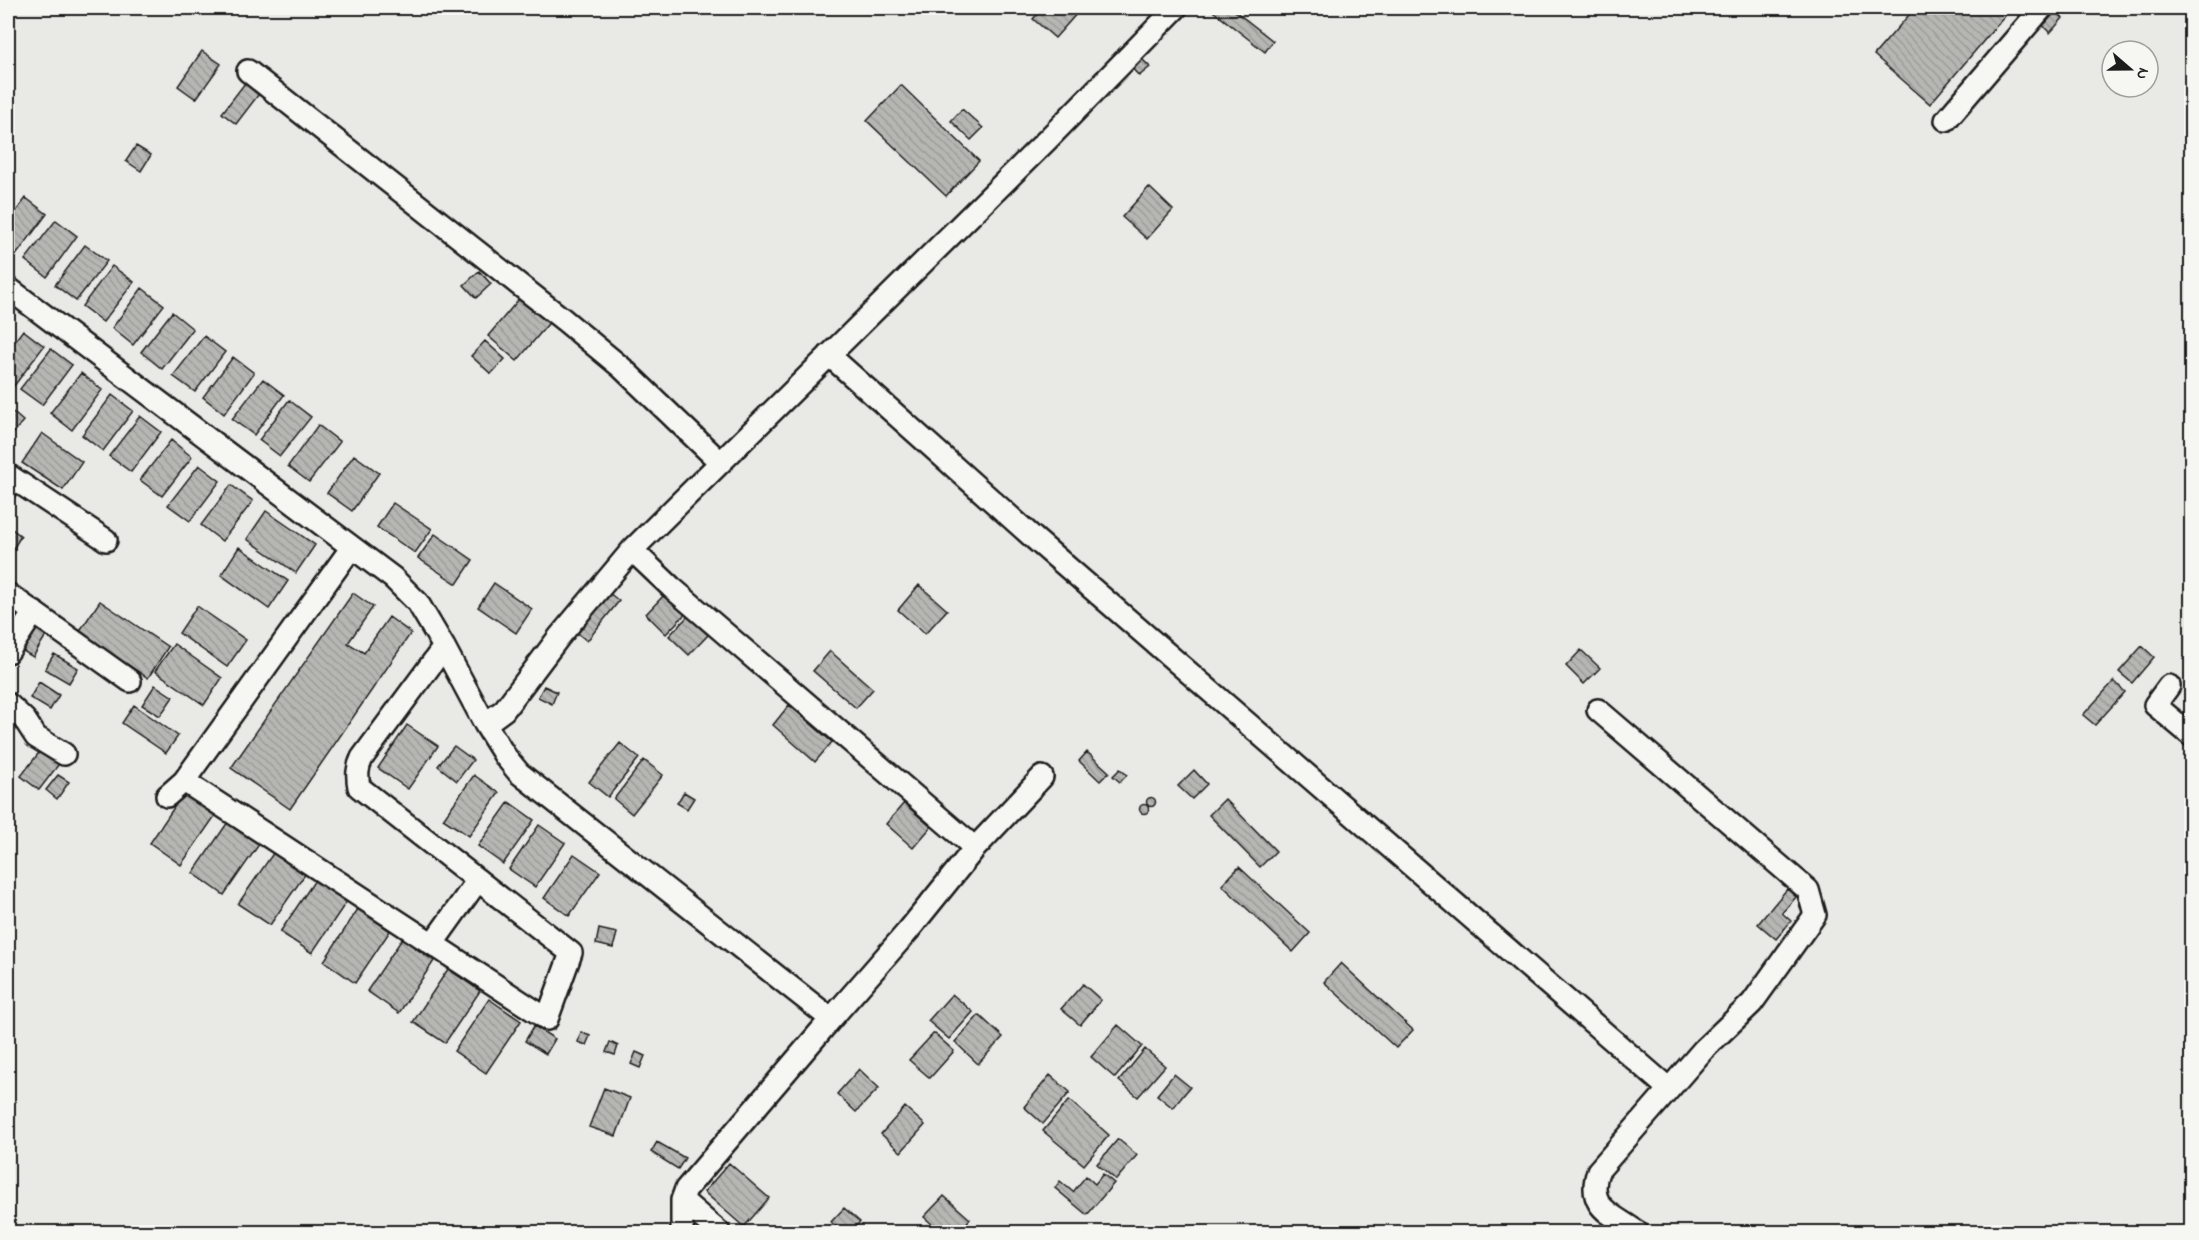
<svg xmlns="http://www.w3.org/2000/svg" width="2199" height="1240" viewBox="0 0 2199 1240" font-family="'Indie Flower',sans-serif">
	<style>
		.building { fill: url(#building-back-hatch); stroke: #1c1c1c; stroke-width: 1.5 }
		.lines { fill: none; stroke-linecap: round; stroke-linejoin: round }
		.minor-casing { stroke: #1c1c1c; stroke-width: 26 }
		.minor { stroke: #f6f6f2; stroke-width: 21 }
	</style>
	<defs>
		<pattern id="building-back-hatch" width="6" height="6" patternUnits="userSpaceOnUse" patternTransform="scale(1.5)"><rect width="6" height="6" fill="#b6b6b3"/><path d="M-1 5l2 2M0 0l6 6M5-1l2 2" fill="none" stroke="#9c9c99"/></pattern>
	</defs>
	<rect width="100%" height="100%" fill="#e9e9e5"/>
	<filter id="ink" filterUnits="userSpaceOnUse"><feTurbulence type="fractalNoise" baseFrequency=".0167" numOctaves="2"/><feDisplacementMap in="SourceGraphic" scale="12" xChannelSelector="R" yChannelSelector="G"/><feConvolveMatrix kernelMatrix="1 2 1 2 8 2 1 2 1" color-interpolation-filters="sRGB"/></filter>
	<g filter="url(#ink)">
		<!-- building -->
		<path class="building" d="M1043 8H1073L1078 12 1055 38 1033 19Z
			M1209 8H1231L1273 41 1265 52Z
			M1915 8H2005L2009 11 1930 104 1874 55Z
			M2056 11 2063 18 2050 33 2043 26Z
			M202 51 221 64 196 99 178 86Z
			M1141 58 1150 67 1139 76 1131 67Z
			M245 83 259 94 236 124 222 113Z
			M901 85 979 161 946 196 867 121Z
			M962 109 983 128 971 140 951 121Z
			M136 146 151 155 141 171 126 161Z
			M1149 187 1173 210 1147 239 1122 217Z
			M26 198 47 214 17 254 8 247V222Z
			M56 220 77 236 47 277 25 260Z
			M85 245 107 261 76 301 55 285Z
			M112 266 134 282 103 322 82 306Z
			M479 271 491 284 476 298 464 285Z
			M142 288 164 305 133 345 112 328Z
			M524 293 553 318 517 361 488 336Z
			M172 312 193 329 162 369 141 352Z
			M23 330 44 346 14 386 8 381V350Z
			M204 336 225 352 195 392 173 376Z
			M485 341 505 359 491 374 471 356Z
			M51 349 72 365 42 405 20 389Z
			M233 357 254 373 224 414 203 397Z
			M81 373 102 390 72 430 50 413Z
			M263 379 284 395 254 435 232 419Z
			M112 395 133 411 103 451 82 435Z
			M289 400 311 417 280 456 259 440Z
			M8 408 23 421 8 440Z
			M140 416 161 432 131 472 109 456Z
			M318 425 340 442 309 482 288 466Z
			M42 433 82 462 63 490 22 463Z
			M171 440 192 457 162 496 140 480Z
			M354 455 379 473 352 511 327 493Z
			M199 465 220 481 190 521 168 505Z
			M8 484 18 491 8 508Z
			M231 485 253 501 222 541 201 525Z
			M393 503 432 529 415 553 377 527Z
			M266 511 315 545 296 573 247 539Z
			M8 526 21 536 8 557Z
			M435 534 473 560 457 584 418 558Z
			M239 547 288 581 269 609 221 575Z
			M494 583 532 609 516 633 478 607Z
			M919 585 947 610 925 634 898 610Z
			M608 592 619 601 587 641 576 632Z
			M353 593 373 607 348 643 364 653 389 617 411 633 290 809 231 768Z
			M665 594 686 613 666 634 646 614Z
			M100 601 168 647 148 678 79 632Z
			M197 606 246 640 227 667 179 633Z
			M689 615 709 634 689 655 669 636Z
			M34 623 48 632 33 657 18 648Z
			M174 644 222 678 204 705 155 671Z
			M2142 646 2154 657 2132 683 2119 672Z
			M1581 650 1600 668 1584 684 1566 666Z
			M830 651 873 689 856 708 813 671Z
			M54 654 78 668 69 683 45 669Z
			M2114 681 2125 692 2095 725 2083 715Z
			M39 682 59 695 50 710 30 698Z
			M155 685 173 697 160 716 142 705Z
			M544 686 557 692 552 704 538 697Z
			M134 705 178 736 166 753 122 723Z
			M789 705 832 742 815 762 773 725Z
			M407 725 438 746 408 789 378 768Z
			M620 743 639 758 608 797 589 782Z
			M454 746 473 760 457 781 438 766Z
			M41 750 59 764 39 790 21 776Z
			M1087 752 1109 772 1100 781 1079 761Z
			M644 760 663 775 632 814 614 799Z
			M1120 769 1127 775 1120 782 1113 776Z
			M1194 770 1207 784 1192 799 1178 786Z
			M58 775 69 782 57 799 46 790Z
			M474 775 499 793 469 836 443 819Z
			M185 791 217 813 181 865 150 843Z
			M684 792 694 798 687 809 677 803Z
			M1146.5 802a4.5 4.5 0 1 1 9 0a4.5 4.5 0 1 1-9 0Z
			M1225 799 1276 851 1260 867 1209 815Z
			M509 802 534 820 503 864 478 846Z
			M904 803 931 827 913 848 886 824Z
			M1139.5 809a4.5 4.5 0 1 1 9 0a4.5 4.5 0 1 1-9 0Z
			M228 822 260 843 224 895 193 873Z
			M539 825 565 843 535 887 509 869Z
			M274 852 306 873 270 925 238 904Z
			M574 854 600 872 569 916 544 898Z
			M1239 867 1310 933 1293 952 1222 885Z
			M315 880 347 901 312 953 280 932Z
			M1787 889 1796 897 1782 913 1791 921 1776 939 1758 924Z
			M358 909 390 931 355 983 324 961Z
			M599 929 617 933 613 948 596 944Z
			M402 939 434 961 399 1013 367 991Z
			M1341 963 1413 1030 1396 1048 1324 982Z
			M448 969 480 991 445 1043 413 1022Z
			M1083 984 1101 1000 1080 1025 1061 1009Z
			M952 994 973 1012 949 1039 928 1021Z
			M489 999 521 1021 486 1073 454 1051Z
			M979 1015 1003 1037 978 1064 955 1042Z
			M1118 1025 1142 1046 1115 1078 1091 1057Z
			M534 1026 555 1039 546 1054 525 1041Z
			M581 1032 590 1036 586 1045 578 1042Z
			M934 1033 954 1051 930 1078 909 1060Z
			M610 1042 618 1046 615 1055 606 1052Z
			M1145 1049 1165 1066 1138 1097 1119 1081Z
			M636 1052 645 1056 640 1068 631 1064Z
			M859 1069 879 1088 856 1112 837 1094Z
			M1174 1074 1190 1087 1173 1108 1157 1095Z
			M1050 1075 1070 1092 1043 1124 1024 1107Z
			M604 1088 630 1098 616 1136 589 1127Z
			M1069 1100 1109 1135 1084 1165 1043 1131Z
			M905 1107 925 1125 901 1152 881 1134Z
			M1118 1139 1137 1155 1116 1180 1097 1164Z
			M657 1142 685 1158 678 1169 651 1152Z
			M729 1163 769 1198 744 1227 704 1192Z
			M1103 1174 1114 1183 1087 1215 1055 1188 1060 1181 1073 1192 1086 1176 1095 1184Z
			M944 1196 970 1219 959 1232H941L924 1217Z
			M844 1208 860 1222 850 1232H843L831 1222Z"/>
		<g class="lines">
			<!-- minor casing -->
			<g class="minor-casing">
				<path id="minor" d="M248 71 564 320 622 368 720 462
					M1946 120 2042 8
					M8 288 393 578 418 603 444 647 485 724
					M829 355 1036 540 1669 1089
					M8 475 106 540
					M632 550 671 587 975 848
					M8 594 130 681
					M8 652 34 612
					M2169 686 2155 705 2192 736
					M8 704 25 720 36 737 64 754
					M1598 710 1808 890 1815 915 1752 1003 1704 1049 1598 1171C1586 1208 1611 1213 1637 1232
					M184 781 547 1019 571 953 359 787C357 776 357 768 362 758L444 647
					M167 796 184 781 352 547
					M433 943 478 880
					M831 1019 908 931 975 848 1042 777
					M682 1200 719 1232
					M682 1232V1200L686 1189 831 1019 519 773 505 756 485 724 504 710 559 637 632 550 1046 141 1176 8"/>
			</g>
			<!-- minor -->
			<use href="#minor" class="minor"/>
		</g>
	</g>
	<!-- margin -->
	<rect width="2199" height="1240" fill="none" stroke="#f6f6f2" stroke-width="30"/>
	<rect x="15" y="15" width="2169" height="1210" fill="none" stroke="#1c1c1c" stroke-width="2" filter="url(#ink)"/>
	<!-- north arrow -->
	<g transform="translate(2130 69) rotate(110)"><circle r="28" fill="#f6f6f2" stroke="#9f9f9c" stroke-width="1.5"/>
	<path d="M0-4.5L10 22L0 15L-10 22Z" fill="#1c1c1c"/>
	<text y="-9" font-size="16" font-weight="bold" text-anchor="middle" fill="#1c1c1c">N</text>
	</g>
</svg>
